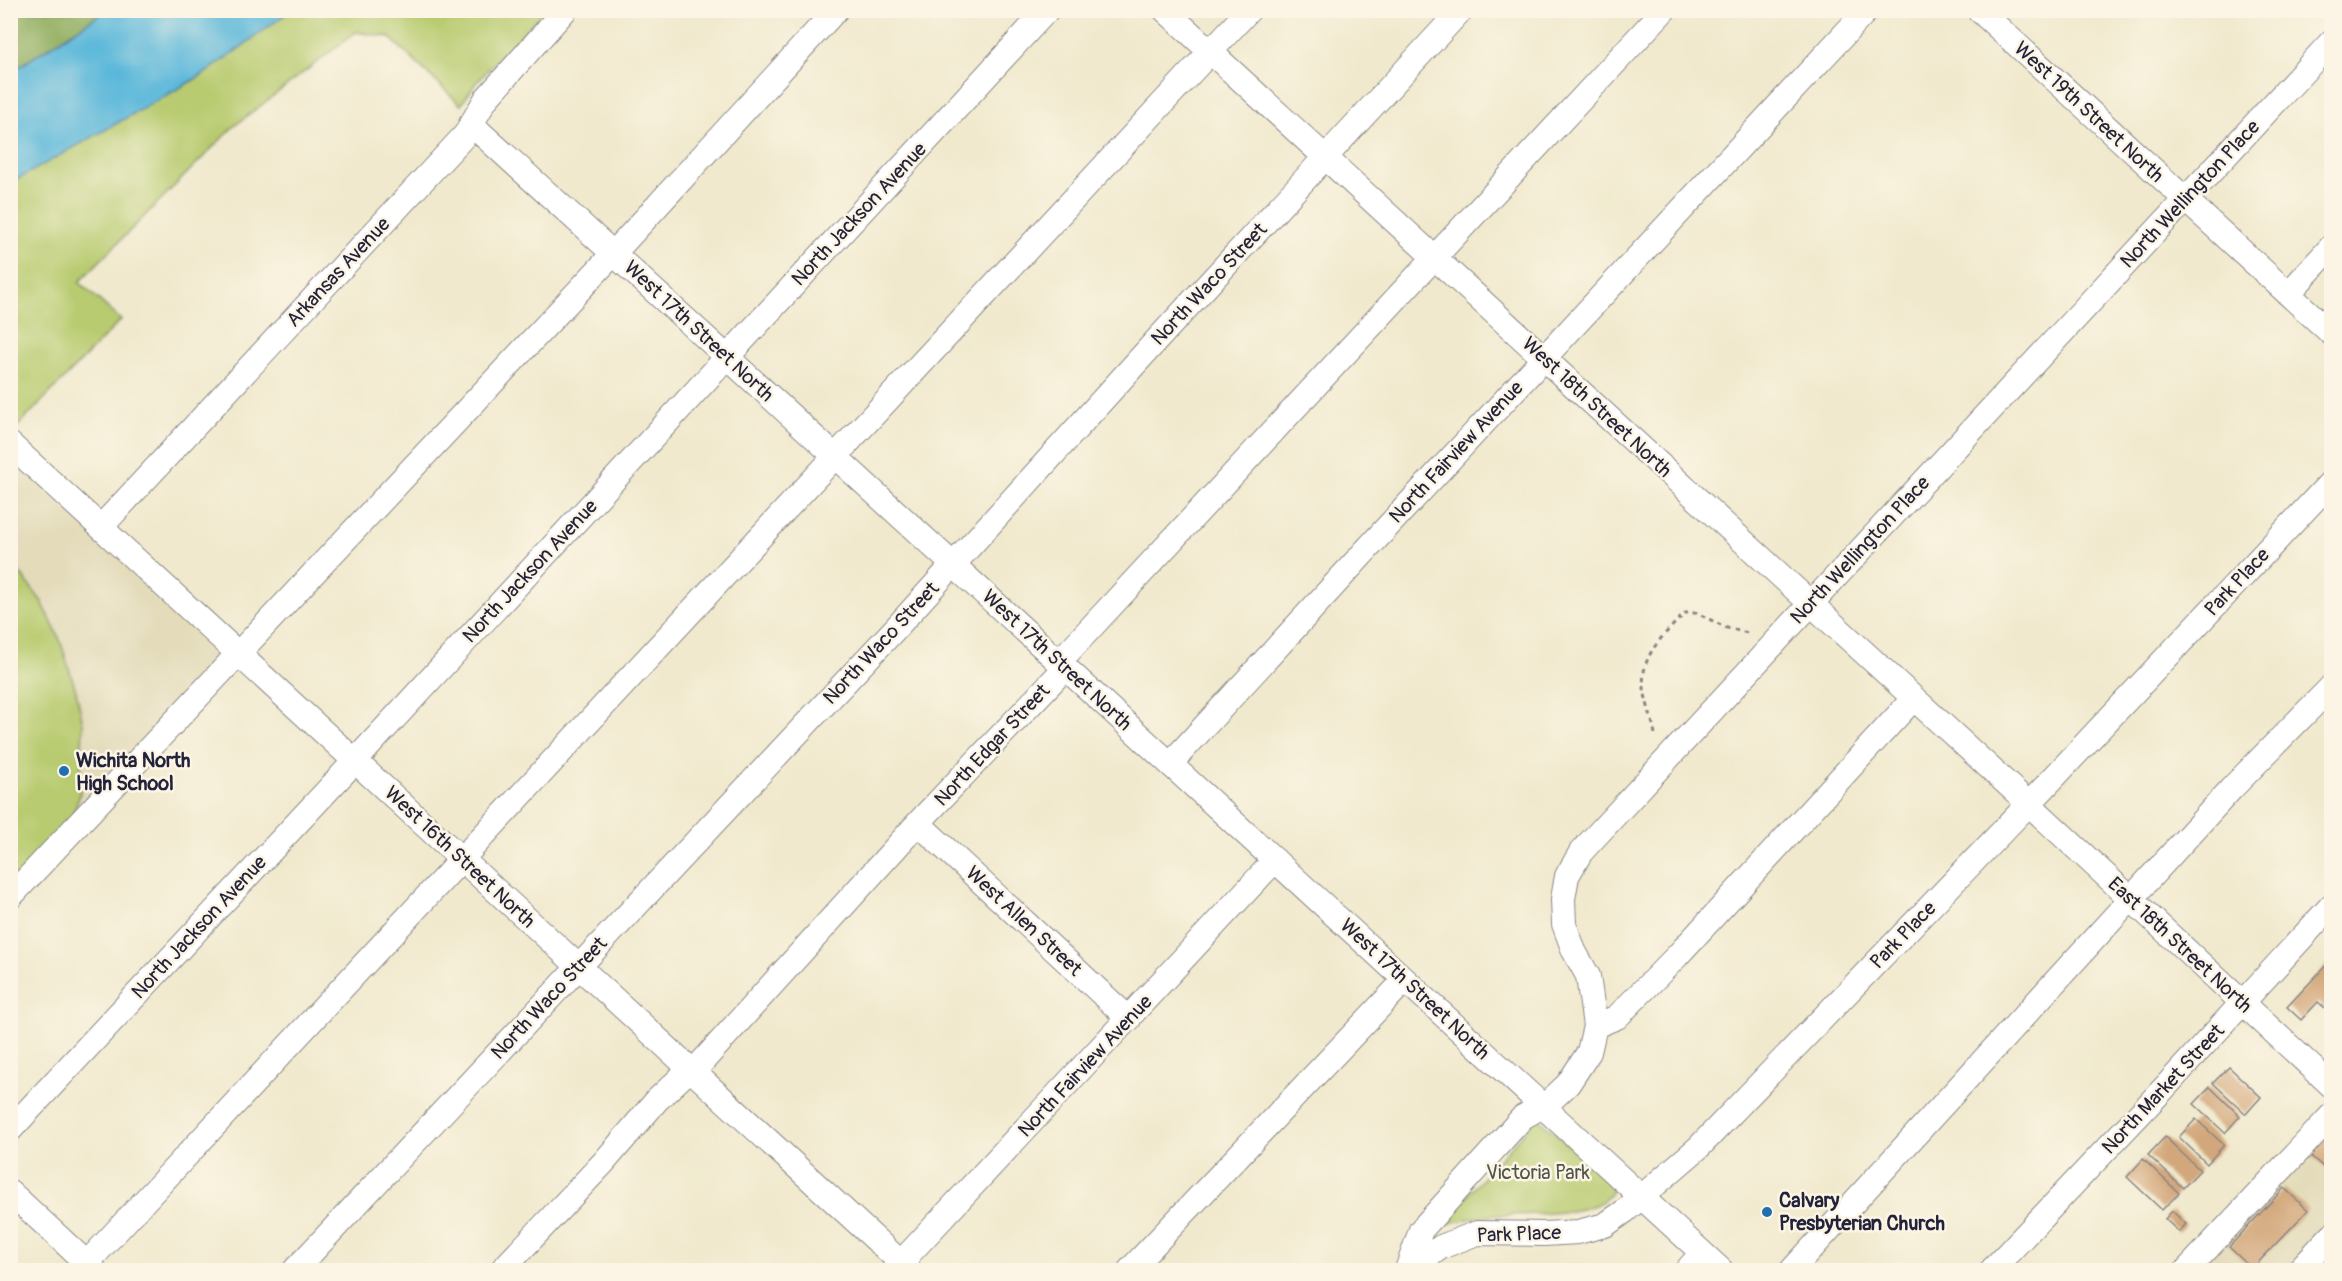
<svg xmlns="http://www.w3.org/2000/svg" width="2342" height="1281" viewBox="0 0 2342 1281" font-family="Pangolin,sans-serif">
	<style>
		.built { fill: #e3dbba }
		.green { fill: #b8cb6f; stroke: #6d7655; stroke-width: 1.5 }
		.forest { fill: #92af62; stroke: #5a684e; stroke-width: 1.5 }
		.water { fill: #5cb8da; stroke: #3f6d8a; stroke-width: 1.5 }
		.building { fill: #d3a77b }
		.lines { fill: none; stroke-linecap: round; stroke-linejoin: round }
		.minor-casing { stroke: #898684; stroke-width: 26 }
		.path { stroke: #898684; stroke-width: 3; stroke-dasharray: 4.5 4.5; stroke-linecap: butt }
		.minor { stroke: #fff; stroke-width: 24 }
		.poi-dot { fill: #1f6fb2; stroke: #fcf5e5; stroke-width: 2 }
		.labels { text-anchor: middle; dominant-baseline: central; stroke-width: 5; stroke-linejoin: round; paint-order: stroke }
		.street-label { font-size: 20px; fill: #22223b; stroke: #fcf5e5 }
		.poi-label { font-size: 20px; font-weight: bold; fill: #22223b; stroke: #fcf5e5; text-anchor: start }
		.park-label { font-size: 20px; fill: #4f554b; stroke: #fcf5e5 }
	</style>
	<rect width="100%" height="100%" fill="#fcf5e5"/>
	<filter id="ink" filterUnits="userSpaceOnUse"><feTurbulence type="fractalNoise" baseFrequency=".0167" numOctaves="2"/><feDisplacementMap in="SourceGraphic" scale="12" xChannelSelector="R" yChannelSelector="G"/><feConvolveMatrix kernelMatrix="1 2 1 2 8 2 1 2 1" color-interpolation-filters="sRGB"/></filter>
	<filter id="wash" filterUnits="userSpaceOnUse"><feTurbulence type="fractalNoise" baseFrequency=".008" numOctaves="4" result="noise"/><feDisplacementMap in="SourceGraphic" scale="24" xChannelSelector="R" yChannelSelector="G"/><feGaussianBlur stdDeviation="1.35" result="paint"/><feColorMatrix in="noise" values="0 0 0 0 0 0 0 0 0 0 0 0 0 0 0 0 0 1.4 0 .05"/><feComposite in="paint" operator="in"/></filter>
	<g filter="url(#wash)">
		<rect width="100%" height="100%" fill="#f0e9cd"/>
		<!-- built -->
		<path class="built" d="M10 457 224 657 10 886Z
			M2331 1107V1270H2178Z"/>
		<!-- green -->
		<path class="green" d="M290 11H544L476 83 461 105 389 37 356 32 233 127 79 282 121 320 17 427 10 421V183L204 74Z
			M10 560 42 602 60 640 76 691 83 724 80 794 71 821 10 885Z
			M1537 1117 1607 1179 1612 1190C1603 1219 1513 1213 1488 1216 1472 1217 1457 1223 1442 1224Z"/>
		<!-- forest -->
		<path class="forest" d="M11 11H105L11 72Z"/>
		<!-- water -->
		<path class="water" d="M105 11H290L204 74 11 183V72Z"/>
		<g id="blocks">
			<!-- building -->
			<path class="building" d="M2332 959V1014L2318 1002 2301 1020 2287 1007Z
				M2229 1067 2261 1097 2246 1114 2213 1083Z
				M2210 1087 2240 1116 2225 1133 2194 1104Z
				M2332 1118V1175L2303 1149Z
				M2196 1119 2224 1145 2207 1164 2179 1137Z
				M2165 1137 2200 1170 2183 1188 2148 1155Z
				M2143 1159 2179 1193 2162 1210 2127 1177Z
				M2284 1188 2308 1210 2252 1269 2229 1247Z
				M2172 1211 2186 1224 2179 1232 2165 1219Z"/>
		</g>
	</g>
	<g filter="url(#ink)">
		<use href="#blocks" fill-opacity="0" stroke="#898684" stroke-width="1.5"/>
		<g class="lines">
			<!-- minor casing -->
			<g class="minor-casing">
				<path id="minor" d="M1165 10 2029 804 2332 1086
					M1979 10 2332 334
					M471 124 727 357 1721 1270
					M2288 294 2332 246
					M10 444 909 1270
					M101 527 465 135 486 99 565 10
					M1059 662 1664 10
					M1170 764 1402 511 1867 10
					M918 823 1129 1019
					M10 897 614 253 836 10
					M1595 1026 1617 1017 1677 956 1914 698
					M693 1072 918 823 1065 668
					M10 1130 355 761 1047 10
					M10 1192 94 1270
					M87 1263 1249 10
					M295 1270 895 629 1155 342 1461 10
					M502 1270 604 1162 657 1100 690 1069
					M894 1270 1275 860
					M1130 1270 1405 980
					M1407 1270 1421 1230 1523 1117 1548 1103 1568 1084 1589 1052 1595 1026 1588 976 1574 951 1564 924 1563 899 1567 876 1581 852 2332 41
					M1409 1270 1441 1247 1477 1233 1544 1234 1578 1232 1605 1225 1625 1211 1699 1147 2043 789 2332 481
					M1687 1270 1702 1253
					M1792 1270 2232 788 2332 686
					M1992 1270 2167 1085 2332 905
					M2187 1270 2332 1115
					M2299 1270 2332 1235"/>
			</g>
			<!-- path -->
			<path class="path" d="M10 14 17 10
				M1655 734C1652 718 1646 703 1644 688 1639 655 1665 634 1685 613H1697L1727 628 1748 633"/>
			<!-- minor -->
			<use href="#minor" class="minor"/>
		</g>
	</g>
	<!-- markers -->
	<g class="poi-dot">
		<circle cx="64" cy="771" r="6"/>
		<circle cx="1767" cy="1212" r="6"/>
	</g>
	<g class="labels">
		<!-- street labels -->
		<g class="street-label">
			<text transform="translate(2089 112) rotate(43)">West 19th Street North</text>
			<text transform="translate(2190 194) rotate(-47)">North Wellington Place</text>
			<text transform="translate(859 214) rotate(-47)">North Jackson Avenue</text>
			<text transform="translate(338 272) rotate(-47)">Arkansas Avenue</text>
			<text transform="translate(1209 284) rotate(-47)">North Waco Street</text>
			<text transform="translate(699 331) rotate(43)">West 17th Street North</text>
			<text transform="translate(1597 407) rotate(43)">West 18th Street North</text>
			<text transform="translate(1456 452) rotate(-47)">North Fairview Avenue</text>
			<text transform="translate(1860 550) rotate(-47)">North Wellington Place</text>
			<text transform="translate(530 571) rotate(-47)">North Jackson Avenue</text>
			<text transform="translate(2237 582) rotate(-47)">Park Place</text>
			<text transform="translate(881 643) rotate(-47)">North Waco Street</text>
			<text transform="translate(1057 660) rotate(43)">West 17th Street North</text>
			<text transform="translate(992 745) rotate(-47)">North Edgar Street</text>
			<text transform="translate(460 857) rotate(43)">West 16th Street North</text>
			<text transform="translate(1024 921) rotate(43)">West Allen Street</text>
			<text transform="translate(199 927) rotate(-47)">North Jackson Avenue</text>
			<text transform="translate(1903 935) rotate(-46)">Park Place</text>
			<text transform="translate(2180 945) rotate(43)">East 18th Street North</text>
			<text transform="translate(1415 989) rotate(43)">West 17th Street North</text>
			<text transform="translate(549 998) rotate(-47)">North Waco Street</text>
			<text transform="translate(1085 1066) rotate(-47)">North Fairview Avenue</text>
			<text transform="translate(2163 1089) rotate(-47)">North Market Street</text>
			<text transform="translate(1519 1234) rotate(-2)">Park Place</text>
		</g>
		<!-- poi labels -->
		<g class="poi-label">
			<text x="76" y="760">Wichita North<tspan x="76" dy="23">High School</tspan></text>
			<text x="1779" y="1200">Calvary<tspan x="1779" dy="23">Presbyterian Church</tspan></text>
		</g>
		<!-- park labels -->
		<g class="park-label">
			<text x="1538" y="1172">Victoria Park</text>
		</g>
	</g>
	<!-- margin -->
	<rect width="2342" height="1281" fill="none" stroke="#fcf5e5" stroke-width="36"/>
</svg>
